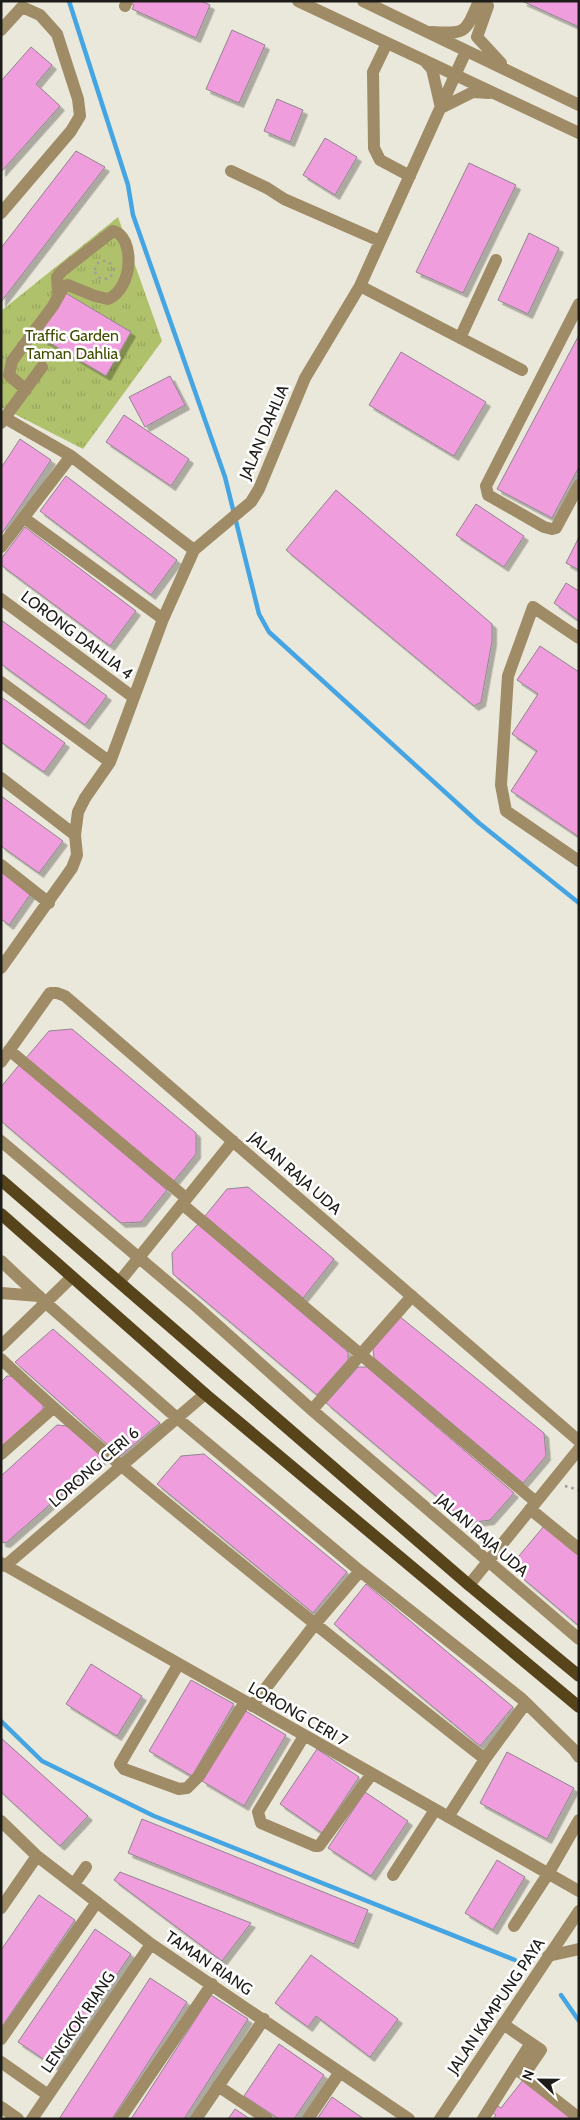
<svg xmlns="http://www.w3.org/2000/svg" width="580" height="2120" viewBox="0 0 580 2120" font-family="Cabin,sans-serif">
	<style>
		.park { fill: url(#park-tufts) }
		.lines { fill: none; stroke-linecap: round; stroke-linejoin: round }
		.stream { stroke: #45a5e2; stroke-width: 4.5 }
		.building { fill: #ef9ddd; stroke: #90868d; filter: url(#shadow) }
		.path { stroke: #a19e95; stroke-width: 2.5; stroke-dasharray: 2.5 4; stroke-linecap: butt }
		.minor { stroke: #9f8c66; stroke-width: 12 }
		.major { stroke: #58441a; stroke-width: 12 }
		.labels { text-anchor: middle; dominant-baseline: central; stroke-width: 5; stroke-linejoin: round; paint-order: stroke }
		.park-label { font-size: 16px; fill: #424d00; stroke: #fff }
		.street-label { font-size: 16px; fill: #1d1c18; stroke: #fff }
	</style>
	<defs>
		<pattern id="park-tufts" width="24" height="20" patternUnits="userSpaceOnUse" patternTransform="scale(1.25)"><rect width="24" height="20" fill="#b0c16c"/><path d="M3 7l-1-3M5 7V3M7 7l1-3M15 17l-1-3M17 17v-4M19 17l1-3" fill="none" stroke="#97a55d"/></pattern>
		<filter id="shadow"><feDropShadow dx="4.5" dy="4.5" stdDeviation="0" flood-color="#0004"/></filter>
	</defs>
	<rect width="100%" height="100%" fill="#eae7db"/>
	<!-- park -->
	<path class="park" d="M118 217 162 341 83 449 1 407V311Z"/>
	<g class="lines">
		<!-- stream -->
		<path class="stream" d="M69 1 128 185 133 215 225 477 259 614 269 632 479 823 579 903
			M1 1721 42 1761 154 1816 515 1960
			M561 1995 579 2021"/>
	</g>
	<!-- building -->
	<path class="building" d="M130 1H201L210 5 196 38 132 9 134 5 129 3Z
		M522 1H579V27Z
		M232 30 265 45 239 103 206 89Z
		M31 47 52 65 36 84 60 106 1 172V81Z
		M277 99 303 110 290 142 264 131Z
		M325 138 357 157 335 195 303 175Z
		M76 151 105 167 1 302V248Z
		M469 163 516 185 463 293 416 272Z
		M529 233 559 248 528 314 498 300Z
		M64 292 131 332 106 376 38 336Z
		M579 335V467L552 518 497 489Z
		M401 352 486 402 454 456 369 405Z
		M170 376 185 405 145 427 129 397Z
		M124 415 189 459 171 486 106 442Z
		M20 439 51 460 1 535V468Z
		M66 476 177 560 151 595 40 511Z
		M336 490 492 624V641L481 702 474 706 286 550Z
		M476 504 524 536 504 567 456 535Z
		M25 527 136 611 110 646 1 565V559Z
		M579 537V570L566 563Z
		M566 583 579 591V621L554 603Z
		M1 620 107 696 85 725 1 664Z
		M540 646 579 672V837L511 791 537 751 512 734 538 694 517 680Z
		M1 697 65 743 44 772 1 742Z
		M1 796 63 841 39 873 1 846Z
		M1 869 32 892 9 925 1 919Z
		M72 1029 196 1133V1154L174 1181 26 1058 49 1031Z
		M19 1065 167 1190 141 1222 121 1223 1 1121V1087Z
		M248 1187 334 1259 303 1298 205 1216 227 1189Z
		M198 1224 348 1352V1360L317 1395 173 1274 172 1253Z
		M399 1316 544 1433 546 1456 523 1483 374 1358 373 1349Z
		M53 1329 160 1423 120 1456 15 1362Z
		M358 1367H367L514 1493 490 1520 468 1523 326 1403Z
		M7 1376H12L43 1404V1412L1 1450V1382Z
		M57 1425 68 1426 103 1458 6 1543 1 1542V1476Z
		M204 1454 347 1572 313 1613 157 1484 181 1456Z
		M544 1526 579 1555V1626L520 1576 518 1557Z
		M366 1584 513 1707 480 1746 334 1624Z
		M91 1664 142 1696 117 1736 66 1704Z
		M191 1680 234 1704 192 1776 149 1751Z
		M244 1710 286 1735 244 1806 202 1781Z
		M1 1738 88 1816 60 1846 1 1792Z
		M317 1749 359 1777 322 1833 280 1804Z
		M507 1752 574 1788 547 1839 480 1803Z
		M365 1792 408 1821 371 1876 328 1848Z
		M142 1819 368 1910 354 1944 128 1853Z
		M497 1860 525 1877 493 1930 465 1913Z
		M120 1872 251 1923 222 1961 114 1880Z
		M39 1895 75 1920 1 2028V1950Z
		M95 1929 131 1954 54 2066 18 2042Z
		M311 1955 398 2019 370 2057 316 2016 308 2027 275 2003Z
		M150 1978 187 2002 112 2119H59Z
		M211 1995 248 2019 184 2119H131Z
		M279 2044 324 2075 294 2119H279L244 2096Z
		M523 2080 574 2119H493L496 2115 491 2112 496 2105 501 2108Z
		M332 2097 364 2119H317Z
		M235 2109 250 2119H228Z"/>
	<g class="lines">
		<!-- path -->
		<path class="path" d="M95 270a9 9 0 1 1 18 0a9 9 0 1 1-18 0Z
			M565 1486 579 1490"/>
		<!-- minor -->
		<path class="minor" d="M298 1 579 133
			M363 1 579 105
			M125 6 127 1
			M488 6 477 37 501 63
			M1 30 22 7 40 15 57 34 78 99 80 116 71 131 1 213
			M431 32C467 34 465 33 479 1
			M387 43 373 72 374 148 380 160 410 176
			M424 60 432 69 441 108
			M441 108 473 92 489 93
			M231 171 267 188 284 199 380 241
			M360 286 522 370
			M579 304 486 486 488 495 544 527 552 529 556 528 579 485
			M460 338 496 260
			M26 390 9 375 12 361 53 306 64 286 68 285 95 296 108 299C134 288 135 236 113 231L62 271 57 277 58 292
			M5 418 71 456 194 550
			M1 423 42 367
			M24 518 163 619
			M1 547 71 456
			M1 599 133 697
			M579 638 533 607 508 676 501 785 506 811 579 861
			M1 682 110 762
			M1 778 75 835
			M1 865 49 903
			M1 968 72 868 77 855 75 835 78 812 85 798 110 762 163 619 194 550 251 502 259 489 305 378 360 286 466 51
			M9 1050 186 1198
			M1 1062 50 993H57L65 996 579 1441
			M1 1141 196 1306 312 1410 579 1639
			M182 1204 536 1502
			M1 1261 46 1303 177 1418 360 1571 522 1699 574 1750 579 1757
			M120 1281 233 1141
			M1 1293 39 1296
			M1 1346 72 1277
			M1 1359C67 1422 137 1479 208 1537 300 1612 392 1686 485 1759
			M312 1410 412 1296
			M1 1454 53 1408
			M530 1509 579 1549
			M1 1563 579 1891
			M5 1566 205 1394
			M469 1585 579 1449
			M178 1665 120 1764 124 1769 179 1789 187 1788 199 1776 245 1702
			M252 1706 315 1624 360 1571
			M304 1736 258 1812 261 1823 315 1846H319L371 1775
			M448 1817 485 1759 526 1703
			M1 1821 37 1856 151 1944 409 2119
			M393 1875 435 1810
			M74 1884 86 1867
			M1 1908 37 1856
			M514 1926 548 1874 579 1820
			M548 1956 579 1949
			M503 2024 541 2050 524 2075
			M1 2039 97 1902
			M1 2062 48 2095
			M515 2068 531 2043
			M218 2086 267 2119
			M1 2107 18 2119
			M32 2119 151 1944
			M120 2119 212 1984
			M196 2119 264 2019
			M308 2119 340 2072
			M440 2119 579 1911
			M483 2119 515 2068 579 2118"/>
		<!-- major -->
		<path class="major" d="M1 1180 469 1585 579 1676
			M1 1214 205 1394 579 1707"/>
	</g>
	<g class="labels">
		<!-- park labels -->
		<g class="park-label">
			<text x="72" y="335">Traffic Garden<tspan x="72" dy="18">Taman Dahlia</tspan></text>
		</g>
		<!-- street labels -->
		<g class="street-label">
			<text transform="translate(264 432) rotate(-67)">JALAN DAHLIA</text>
			<text transform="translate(77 635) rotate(37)">LORONG DAHLIA 4</text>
			<text transform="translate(295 1173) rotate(41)">JALAN RAJA UDA</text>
			<text transform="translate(94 1467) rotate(-41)">LORONG CERI 6</text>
			<text transform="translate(482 1535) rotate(41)">JALAN RAJA UDA</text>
			<text transform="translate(298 1714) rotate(30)">LORONG CERI 7</text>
			<text transform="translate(209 1963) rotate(34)">TAMAN RIANG</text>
			<text transform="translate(496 2006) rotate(-56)">JALAN KAMPUNG PAYA</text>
			<text transform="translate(78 2022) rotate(-56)">LENGKOK RIANG</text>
		</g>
	</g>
	<!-- border -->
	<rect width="580" height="2120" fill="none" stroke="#1d1c18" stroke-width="5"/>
	<!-- north arrow -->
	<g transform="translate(540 2080) rotate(292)" stroke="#ffffff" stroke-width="4" paint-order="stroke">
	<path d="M0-4L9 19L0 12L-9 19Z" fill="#1d1c18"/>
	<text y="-8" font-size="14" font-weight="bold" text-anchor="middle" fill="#1d1c18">N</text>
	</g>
</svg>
